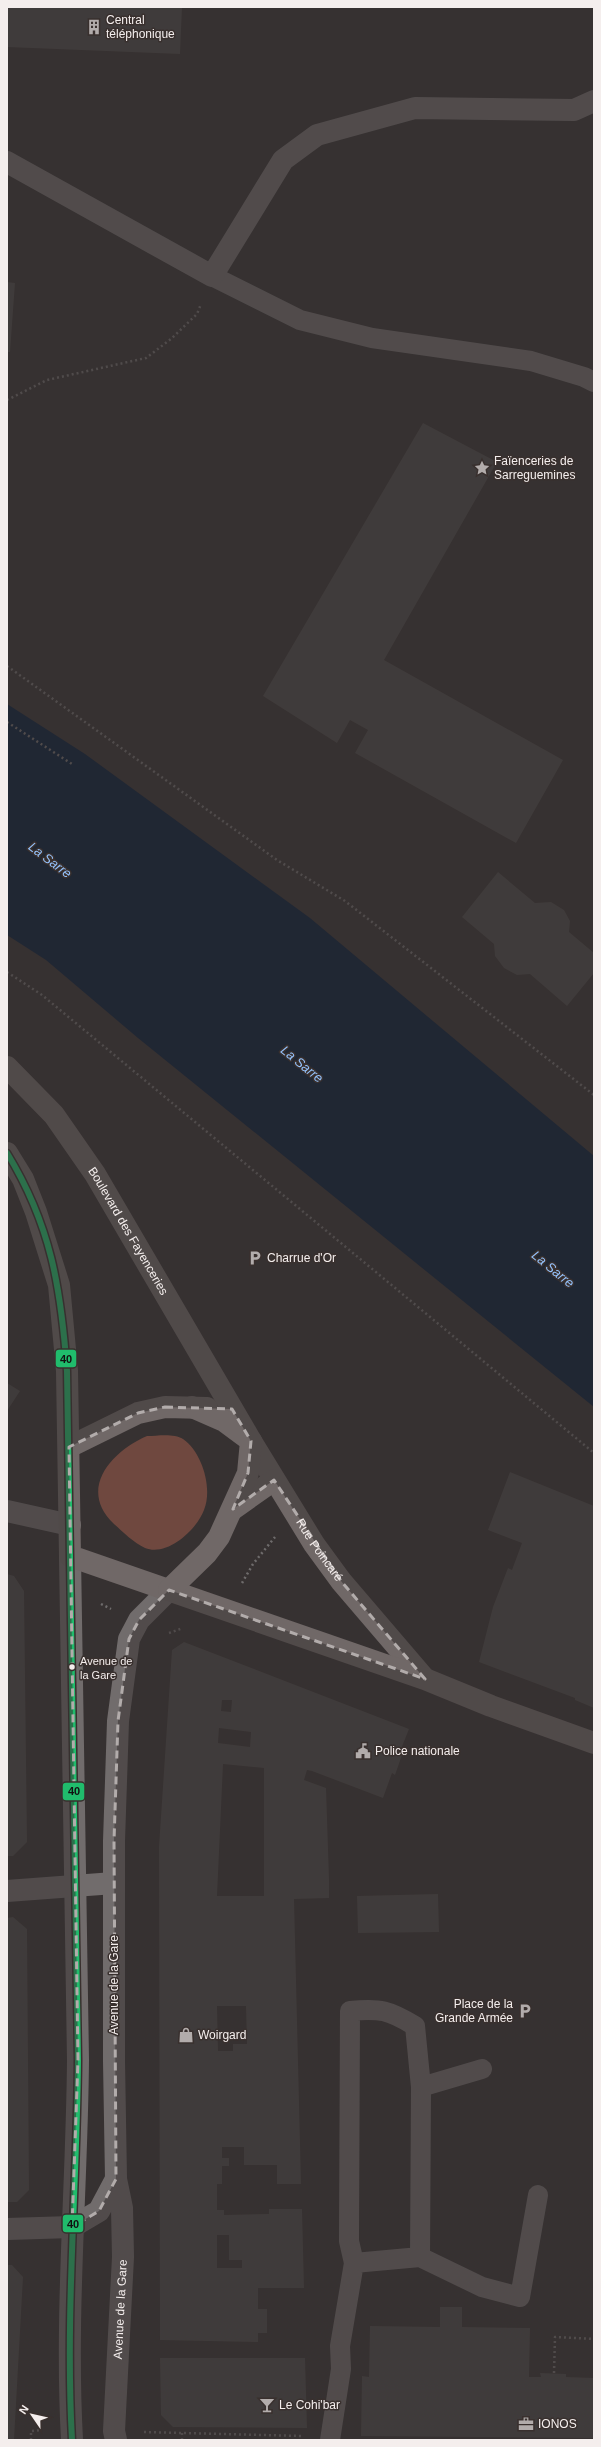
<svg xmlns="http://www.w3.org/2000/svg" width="601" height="2447" viewBox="0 0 601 2447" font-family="Helvetica,sans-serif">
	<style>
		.green { fill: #6f483f }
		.water { fill: #061b36 }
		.building { fill: #4b4847; fill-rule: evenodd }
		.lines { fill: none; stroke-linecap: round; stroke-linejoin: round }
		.path { stroke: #6f6c6c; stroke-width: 2.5; stroke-dasharray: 2 3; stroke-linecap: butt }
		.service { stroke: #716c6c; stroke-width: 20 }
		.minor { stroke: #716c6c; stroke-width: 22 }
		.primary { stroke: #706867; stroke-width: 22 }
		.bus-1-casing { stroke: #39302e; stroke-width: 9 }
		.bus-1 { stroke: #20bc6c; stroke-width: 6 }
		.marked { fill: none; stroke: #b2acab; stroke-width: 3; stroke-dasharray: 8 5; stroke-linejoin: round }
		.bus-dot { fill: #f4eeed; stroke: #39302e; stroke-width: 1.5 }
		.labels { text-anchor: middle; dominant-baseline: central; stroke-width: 3; stroke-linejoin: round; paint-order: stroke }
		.bus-label { font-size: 11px; fill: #f4eeed; stroke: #39302e; text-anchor: start }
		.poi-label { font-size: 12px; fill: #f4eeed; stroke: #39302e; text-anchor: start }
		.street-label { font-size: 12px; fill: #f4eeed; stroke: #39302e }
		.water-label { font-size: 13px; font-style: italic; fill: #94c2fc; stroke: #39302e }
		.line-badge { stroke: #39302e; stroke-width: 1.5 }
		.pale-badge-label { font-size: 11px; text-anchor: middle; font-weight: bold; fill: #111 }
	</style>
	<rect width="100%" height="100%" fill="#363131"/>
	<!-- green -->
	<path class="green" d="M147 1436C157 1436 174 1433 183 1439 202 1452 213 1488 204 1510 197 1529 168 1557 145 1548 134 1543 123 1532 114 1524 77 1489 112 1451 147 1436Z"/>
	<!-- water -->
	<path class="water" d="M7 704 85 754 310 918 594 1156V1407L138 1038 46 960 7 935Z"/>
	<!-- building -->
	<path class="building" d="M7 7H182L180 54 7 47Z
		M7 282 15 283 10 352H7Z
		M423 423 497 462 384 660 563 760 516 843 355 753 368 730 350 720 337 743 263 696Z
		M498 872 535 903 551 902 564 910 570 921 569 932 594 953V973L567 1006 530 974 517 975 504 968 495 956 494 944 462 917Z
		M7 1383 20 1391 7 1411Z
		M510 1472 594 1506V1708L575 1700V1698L479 1662 493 1607 508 1568 512 1570 522 1543 488 1530Z
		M7 1574 14 1576 24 1591 27 1842 13 1856H7Z
		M184 1642 409 1729 399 1754 402 1755 395 1775 392 1773 383 1798 312 1771 307 1770 304 1780 326 1788 329 1879V1898L294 1899 301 2184H277V2165H244V2147H222V2158H229V2166H222V2184H217V2210H224V2215L269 2214V2209H302L304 2288H258V2309H267V2333H258V2342L160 2340 159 1847 172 1650ZM222 1700H232L231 1712 221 1711ZM219 1728 251 1732 250 1747 218 1743ZM223 1764 264 1768V1896H217ZM217 2006H246L247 2044H233V2051H218ZM217 2235H229V2260H242V2268H217Z
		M438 1894 439 1932 358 1933 357 1896Z
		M13 1917 27 1929 29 2190 17 2202H7V1918Z
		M7 2265H12L23 2277 14 2440H7Z
		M440 2307H462V2327L530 2328 529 2377H541L540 2373 566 2374V2377L594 2378V2438L361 2436 362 2376 369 2377 370 2326 440 2327Z
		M160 2358H305L307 2428 173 2427 161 2415Z"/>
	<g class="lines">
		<!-- path -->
		<path class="path" d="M7 400 47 380 146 358 171 339 197 314 201 304
			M7 666 277 860 345 901 594 1095
			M7 722 72 764
			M7 972 42 995 594 1453
			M242 1583 253 1564 275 1537
			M101 1604 111 1609
			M169 1633 183 1628
			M554 2373 555 2337 594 2339
			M144 2432 301 2436
			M31 2440V2431L41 2430
			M182 2440V2433"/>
		<!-- service -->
		<path class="service" d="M212 276 300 320 372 338 531 361 584 377 594 382
			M421 2087 482 2069
			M420 2257 482 2287 520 2297 538 2195
			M330 2440 341 2369 340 2346 354 2263 349 2241 350 2011C380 2008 389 2010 415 2026L421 2087 420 2257 354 2263"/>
		<!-- minor -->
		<g class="minor">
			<path d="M7 162 212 276 283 160 317 135 415 108 574 110 594 101"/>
			<path d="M7 1511 70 1525"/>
			<path d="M70 1556 78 2060C77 2187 65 2313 72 2440"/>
			<path d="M7 1891 114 1883"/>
			<path d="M7 2229 72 2227 99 2211 116 2179"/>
			<path id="s1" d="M116 2440 114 2431 123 2257 122 2208 116 2179 114 2061V1841L118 1721 129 1639 139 1620 169 1590"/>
		</g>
		<!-- primary -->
		<g class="primary">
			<path id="s2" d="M7 1067 54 1115 95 1174 251 1441 314 1544 341 1581 424 1678"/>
			<path d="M7 1153 23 1179 36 1212 59 1285 67 1371 70 1556 425 1679 491 1706 594 1743"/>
			<path d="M69 1447 138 1413 165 1407 207 1408"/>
			<path d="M233 1509 274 1480"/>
			<path d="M169 1590 207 1553 219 1537 248 1473 251 1441 224 1421 192 1407"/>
		</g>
		<!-- bus-1 casing -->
		<g class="bus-1-casing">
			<path id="bus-1" d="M7 1153C51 1225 61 1288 67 1371L78 2060C77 2187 65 2313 72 2440"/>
		</g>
		<!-- bus-1 -->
		<use href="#bus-1" class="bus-1"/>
	</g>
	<!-- marked area -->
	<path d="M0 0H601V2447H0ZM165 1407 232 1409 251 1441 248 1473 233 1509 274 1480 341 1581 425 1679 169 1590 139 1620 129 1639 118 1721 114 1841 116 2179 99 2211 72 2227 78 2060 69 1447 138 1413Z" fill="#363131" fill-opacity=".55" fill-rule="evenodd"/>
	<path class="marked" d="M165 1407 232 1409 251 1441 248 1473 233 1509 274 1480 341 1581 425 1679 169 1590 139 1620 129 1639 118 1721 114 1841 116 2179 99 2211 72 2227 78 2060 69 1447 138 1413Z"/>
	<!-- icons -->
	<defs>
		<g id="building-bare" transform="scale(1.2)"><path d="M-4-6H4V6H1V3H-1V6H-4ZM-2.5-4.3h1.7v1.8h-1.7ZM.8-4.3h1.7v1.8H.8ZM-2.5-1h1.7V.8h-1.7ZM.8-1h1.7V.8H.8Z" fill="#b2acab" stroke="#39302e" stroke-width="2.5" paint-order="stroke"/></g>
		<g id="sight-bare" transform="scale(1.2)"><path d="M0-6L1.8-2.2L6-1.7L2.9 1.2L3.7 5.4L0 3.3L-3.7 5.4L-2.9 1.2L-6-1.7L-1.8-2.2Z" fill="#b2acab" stroke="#39302e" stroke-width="2.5" paint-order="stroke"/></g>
		<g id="parking-bare" transform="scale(1.2)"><path d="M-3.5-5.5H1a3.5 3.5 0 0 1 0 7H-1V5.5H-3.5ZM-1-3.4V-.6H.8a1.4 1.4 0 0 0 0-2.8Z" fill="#b2acab" stroke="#39302e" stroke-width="2.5" paint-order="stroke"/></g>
		<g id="civic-bare" transform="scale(1.2)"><path d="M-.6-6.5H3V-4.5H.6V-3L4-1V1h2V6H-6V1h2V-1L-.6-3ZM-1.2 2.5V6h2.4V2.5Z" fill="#b2acab" stroke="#39302e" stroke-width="2.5" paint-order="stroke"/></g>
		<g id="shop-bare" transform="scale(1.2)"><path d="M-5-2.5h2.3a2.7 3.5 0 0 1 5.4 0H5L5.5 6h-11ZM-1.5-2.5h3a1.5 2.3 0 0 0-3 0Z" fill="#b2acab" stroke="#39302e" stroke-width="2.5" paint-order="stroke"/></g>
		<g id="bar-bare" transform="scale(1.2)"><path d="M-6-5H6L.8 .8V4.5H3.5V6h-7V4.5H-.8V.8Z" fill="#b2acab" stroke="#39302e" stroke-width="2.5" paint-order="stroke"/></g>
		<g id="office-bare" transform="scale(1.2)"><path d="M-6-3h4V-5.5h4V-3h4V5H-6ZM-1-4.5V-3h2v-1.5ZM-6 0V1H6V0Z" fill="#b2acab" stroke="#39302e" stroke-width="2.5" paint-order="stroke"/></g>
	</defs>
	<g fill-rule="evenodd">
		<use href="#building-bare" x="94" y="27"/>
		<use href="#sight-bare" x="482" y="468"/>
		<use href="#parking-bare" x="255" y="1258"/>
		<use href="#civic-bare" x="363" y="1751"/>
		<use href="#parking-bare" x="525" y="2011"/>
		<use href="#shop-bare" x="186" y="2035"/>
		<use href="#bar-bare" x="267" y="2405"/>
		<use href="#office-bare" x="526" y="2424"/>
	</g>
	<!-- markers -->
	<circle class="bus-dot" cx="72" cy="1667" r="3.5"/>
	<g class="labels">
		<!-- bus labels -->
		<g class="bus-label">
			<text x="80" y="1661">Avenue de<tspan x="80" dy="14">la Gare</tspan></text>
		</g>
		<!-- poi labels -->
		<g class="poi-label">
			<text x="106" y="20">Central<tspan x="106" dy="14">téléphonique</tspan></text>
			<text x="494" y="461">Faïenceries de<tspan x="494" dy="14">Sarreguemines</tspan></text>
			<text x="267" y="1258">Charrue d'Or</text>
			<text x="375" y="1751">Police nationale</text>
			<text x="513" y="2004" text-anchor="end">Place de la<tspan x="513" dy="14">Grande Armée</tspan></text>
			<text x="198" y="2035">Woirgard</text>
			<text x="279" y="2405">Le Cohi'bar</text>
			<text x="538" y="2424">IONOS</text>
		</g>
		<!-- street labels -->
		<g class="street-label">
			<text stroke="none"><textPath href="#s2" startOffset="205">Boulevard des Fayenceries</textPath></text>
			<text stroke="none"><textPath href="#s2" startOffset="577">Rue Poincaré</textPath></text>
			<text transform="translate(114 1985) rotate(-90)">Avenue de la Gare</text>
			<text stroke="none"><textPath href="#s1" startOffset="131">Avenue de la Gare</textPath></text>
		</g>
		<!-- water labels -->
		<g class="water-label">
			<text transform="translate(50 860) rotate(37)">La Sarre</text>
			<text transform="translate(302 1064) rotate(39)">La Sarre</text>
			<text transform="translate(553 1269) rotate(39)">La Sarre</text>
		</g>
	</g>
	<g class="line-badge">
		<rect x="55" y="1349" width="22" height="19" rx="4" fill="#20bc6c"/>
		<rect x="62" y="1782" width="23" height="19" rx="4" fill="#20bc6c"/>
		<rect x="62" y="2214" width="22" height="19" rx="4" fill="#20bc6c"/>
	</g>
	<g class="pale-badge-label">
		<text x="66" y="1363">40</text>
		<text x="74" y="1795">40</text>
		<text x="73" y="2228">40</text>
	</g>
	<!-- border -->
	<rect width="601" height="2447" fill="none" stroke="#f4eeed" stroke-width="16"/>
	<!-- north arrow -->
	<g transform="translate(32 2415) rotate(304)" stroke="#39302e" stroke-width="3" paint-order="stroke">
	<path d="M0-3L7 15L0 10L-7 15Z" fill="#f4eeed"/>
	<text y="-6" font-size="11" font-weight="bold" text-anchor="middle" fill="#f4eeed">N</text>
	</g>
</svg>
